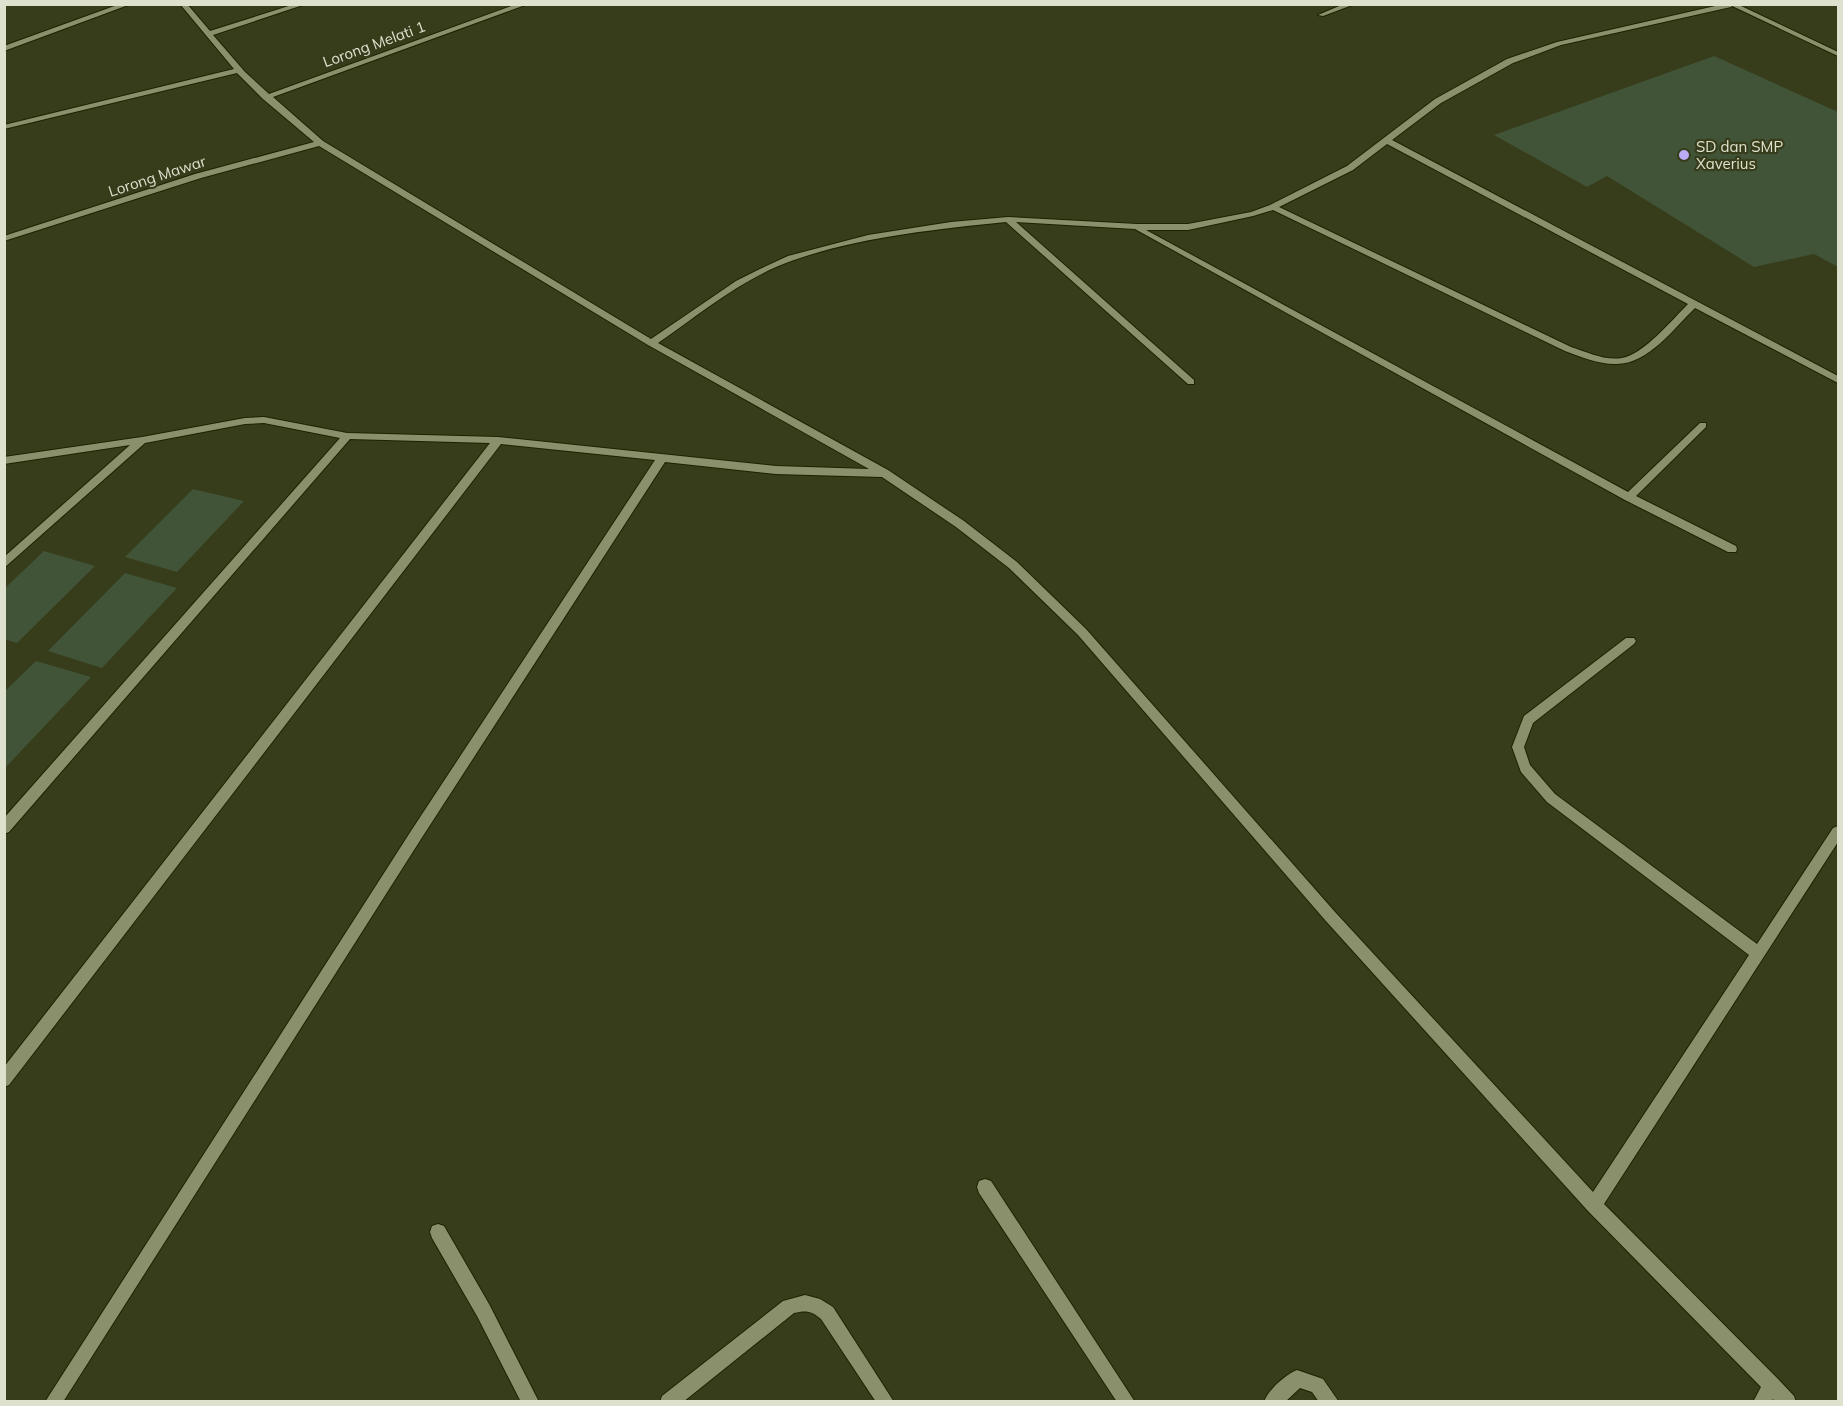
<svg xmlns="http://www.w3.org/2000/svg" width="1843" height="1406" viewBox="0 0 1843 1406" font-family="Mulish,sans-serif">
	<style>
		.building { fill: #415437 }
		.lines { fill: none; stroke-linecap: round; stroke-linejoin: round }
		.minor-casing { stroke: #1f2202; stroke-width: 2 }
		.tertiary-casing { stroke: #1f2202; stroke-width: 2 }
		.minor { fill: #8b906c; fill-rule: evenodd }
		.tertiary { fill: #8b906c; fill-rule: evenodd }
		.poi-dot { fill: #bcaaf5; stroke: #373c1a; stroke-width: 2 }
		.labels { text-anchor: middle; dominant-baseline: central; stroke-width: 4.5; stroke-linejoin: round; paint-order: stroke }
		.far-street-label { font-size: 15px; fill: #dee1ce; stroke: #373c1a }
		.far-poi-label { font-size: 15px; fill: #dee1ce; stroke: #373c1a; text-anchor: start }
	</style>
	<rect width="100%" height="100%" fill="#373c1a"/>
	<!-- building -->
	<path class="building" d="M1714 56 1838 112V267L1814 254 1754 267 1607 176 1587 187 1494 135Z
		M193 489 244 501 177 572 125 557Z
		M44 551 95 566 17 643 4 639V589Z
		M125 573 177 588 102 668 48 651Z
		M36 661 91 677 6 767 4 766V692Z"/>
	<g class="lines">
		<!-- minor casing -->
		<g class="minor-casing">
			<path id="minor" d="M120 4H131L4 51V46Z
				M180 4H187L210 31 295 4H306L213 35 245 72 269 94 517 4H528L273 97 323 141 651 339 736 281 760 269 788 256 868 235 951 222 1008 217 1137 224H1188L1251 212 1270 205 1347 166 1435 99 1507 59 1557 42 1724 4H1734L1731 7 1561 45 1513 63 1441 103 1392 140 1838 376V383L1695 308C1674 328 1648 365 1615 364 1598 364 1581 357 1565 351L1273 210 1253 216 1188 230H1146L1628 492 1700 423H1706V427L1636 496 1736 546 1737 549 1736 552H1728L1625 500 1135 229 1016 222 1194 380V384H1188L1006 222C938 229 859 237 794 260 744 277 701 313 658 343L888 470 964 521 1017 562 1086 629 1335 912 1593 1192 1749 955 1547 802 1521 772 1512 747 1524 716 1626 638H1634L1636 641 1634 644 1533 723 1524 747 1530 765 1555 794 1757 944 1833 828 1838 826V842L1604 1204 1778 1379 1794 1396 1796 1402H1775L1773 1399 1771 1402H1753L1761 1387 1588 1211 1325 920 1078 635 1009 568 956 527 882 477 776 474 665 462 421 839 63 1402H45L411 831 655 460 501 444 9 1085 4 1087V1067L490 443 350 439 9 832 4 834V818L340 438 264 423 245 424 145 443 4 568V557L130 445 4 464V457L142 437 245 418 264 417 347 433 498 437 776 466 869 469 648 345 319 146 201 178 4 241V236L195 174 314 142 263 99 237 73 4 129V125L234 69ZM1387 144 1688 304C1672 320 1644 354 1622 358 1605 361 1587 352 1571 347L1279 207 1353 170Z
				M1344 4H1355L1323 16 1318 15Z
				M985 1179 991 1181 1135 1402H1117L979 1193 977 1187 979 1181Z
				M438 1224 444 1226 489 1304 539 1402H521L477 1316 432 1238 430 1232 432 1226Z
				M805 1295 820 1299 833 1307 894 1402H876L821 1319C812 1311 806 1310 794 1313L683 1402H660L662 1396 783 1301Z
				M1297 1370 1323 1379 1339 1402H1319L1312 1392 1300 1388 1285 1402H1264C1268 1390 1285 1375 1297 1370Z"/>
		</g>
		<!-- tertiary casing -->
		<g class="tertiary-casing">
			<path id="tertiary" d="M1728 4H1737L1838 52V56Z"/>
		</g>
		<!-- minor -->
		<use href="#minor" class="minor"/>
		<!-- tertiary -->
		<use href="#tertiary" class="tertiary"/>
	</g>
	<!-- markers -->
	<circle class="poi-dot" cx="1684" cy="155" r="6"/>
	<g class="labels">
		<!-- far-street labels -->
		<g class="far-street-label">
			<text transform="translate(374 44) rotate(-20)">Lorong Melati 1</text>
			<text transform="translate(157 176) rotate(-18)">Lorong Mawar</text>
		</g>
		<!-- far-poi labels -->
		<g class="far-poi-label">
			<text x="1696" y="146">SD dan SMP<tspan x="1696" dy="17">Xaverius</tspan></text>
		</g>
	</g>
	<!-- border -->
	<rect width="1843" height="1406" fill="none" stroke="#dee1ce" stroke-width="12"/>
</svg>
